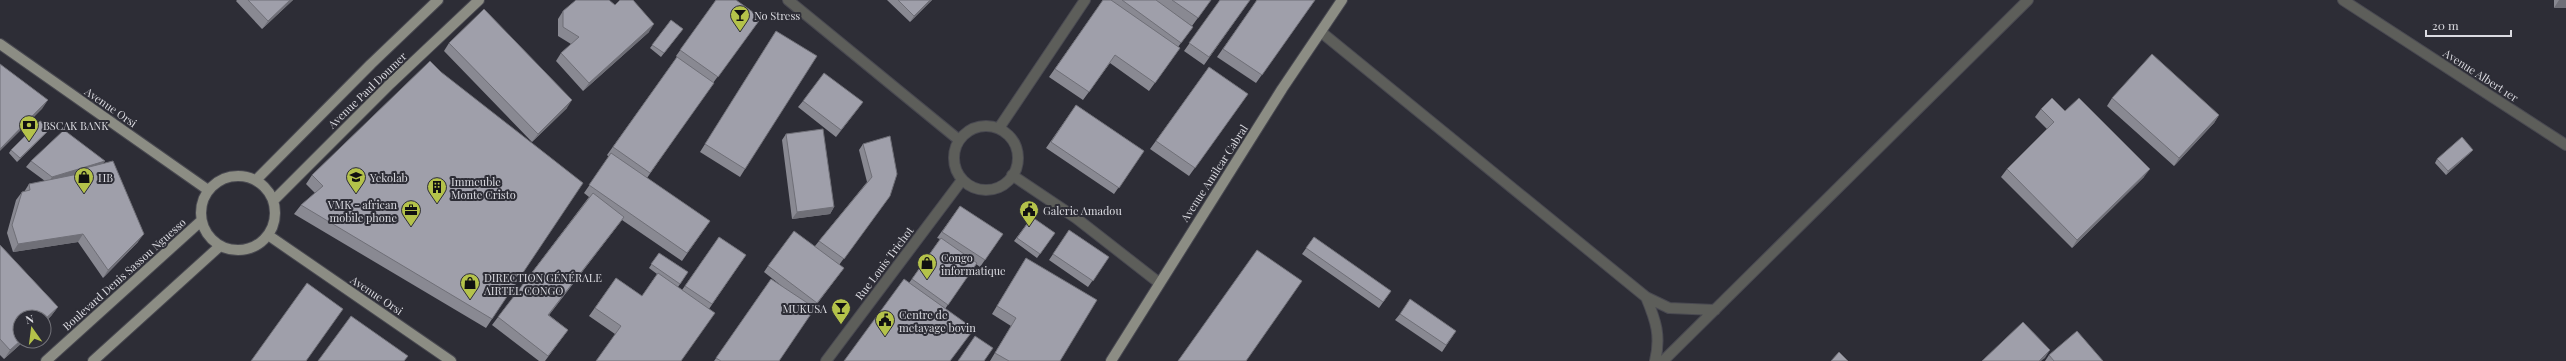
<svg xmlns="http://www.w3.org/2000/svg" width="2566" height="361" viewBox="0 0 2566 361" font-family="'Playfair Display',serif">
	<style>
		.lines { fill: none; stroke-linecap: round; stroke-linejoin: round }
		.minor-casing { stroke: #494951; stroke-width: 12 }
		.major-casing { stroke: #494951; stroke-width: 12 }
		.minor { stroke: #5d5e5a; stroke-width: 10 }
		.major { stroke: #8c8d84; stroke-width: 10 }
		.wall { fill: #898992 }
		.shaded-wall { fill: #6f6f77 }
		.building { fill: #9f9faa; stroke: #6f6f77 }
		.labels { text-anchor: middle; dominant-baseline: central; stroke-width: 4; stroke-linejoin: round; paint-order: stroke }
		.poi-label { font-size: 11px; fill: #dbdbe1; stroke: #2d2d36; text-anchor: start }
		.street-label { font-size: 11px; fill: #dbdbe1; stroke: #2d2d36 }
	</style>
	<rect width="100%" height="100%" fill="#2d2d36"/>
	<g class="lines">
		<!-- minor casing -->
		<g class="minor-casing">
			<path id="minor" d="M788 0 959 140
				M2343 0 2566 145
				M1321 32 1646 297C1656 321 1661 336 1655 361
				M954 158a32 32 0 1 1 64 0a32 32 0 1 1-64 0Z
				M999 128 1085 0
				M1012 175 1076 218 1158 282
				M1646 297 1669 308 1715 310
				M826 361 962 180
				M1663 361 2028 0"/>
		</g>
		<!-- major casing -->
		<g class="major-casing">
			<path id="major" d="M0 44 208 190
				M201 213a37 37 0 1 1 74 0a37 37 0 1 1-74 0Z
				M256 180 371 64 438 0
				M274 200 390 84 479 0
				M268 235 451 361
				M46 361 201 221
				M93 361 220 246
				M1111 361 1282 89 1342 0"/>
		</g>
		<!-- minor -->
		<use href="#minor" class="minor"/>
		<!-- major -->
		<use href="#major" class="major"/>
	</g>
	<!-- wall -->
	<path class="wall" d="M237 0H293L262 29 236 1Z
		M716 0 761 18 713 83 647 178 710 221 682 261 622 220 549 315 568 330 545 361H539L492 325 589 197 584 193 609 157 607 155 677 57 676 56Z
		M887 0H932L910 22Z
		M1103 0H1211L1192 26 1169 10 1193 27 1178 47 1180 48 1149 91 1110 63 1083 100 1049 77Z
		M1220 0H1250L1204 65 1184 51Z
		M1257 0H1315L1256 83 1217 57Z
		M2554 0H2566L2554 8Z
		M615 5 649 32 583 91 556 61 561 53 571 44 558 36V19L563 11Z
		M671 20 683 29 661 57 650 48Z
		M776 31 745 169 740 177 700 152Z
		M449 43 567 108 532 142 444 51Z
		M1209 67 1248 94 1189 176 1150 149Z
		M2112 98 2219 115 2214 123 2174 166 2107 106Z
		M803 101 863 102 836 137 798 107Z
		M1076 105 1144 151 1114 194 1046 148Z
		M2041 109 2065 111 2144 177 2072 248 2001 177 2007 169 2047 129 2035 117Z
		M52 127 17 162 9 153 11 150Z
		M786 134 834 207 830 214 792 219 782 140Z
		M863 144 890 196 839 265 844 268 814 308 779 361H714L771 279 783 287 764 272 768 266 815 246 867 182 859 150Z
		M2470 153 2446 175 2435 163 2437 159Z
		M31 161 103 164 138 242 103 278 78 242 13 252 7 233 16 200 22 192H24L29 184 45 181 26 167Z
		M312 175 492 319 486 328 294 214 301 205 315 193 306 184Z
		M960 206 1003 234 980 267 976 264 945 309 909 283 940 239 937 238Z
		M1032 217 1055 233 1037 258 1014 241Z
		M1069 230 1109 257 1088 287 1049 260Z
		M719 237 746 255 709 309 615 334 589 316 616 278 642 296 657 274 649 268 659 253 688 272 678 287 682 290Z
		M1314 237 1391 291 1379 308 1302 254Z
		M0 245 58 307 51 316 44 323V317L20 341H24L4 359 0 355Z
		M1026 258 1060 361H990L1011 326 992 314 1021 266Z
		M1400 314 1456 331 1442 352 1395 320Z
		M2049 355 2103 361H2045Z"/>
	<!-- shaded-wall -->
	<path class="shaded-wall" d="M290 0H293L262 29 268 21Z
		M930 0H932L910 22 914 16Z
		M2559 0H2566V8H2554Z
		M654 24 649 32 583 91 589 83Z
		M48 100 42 109 0 151V149Z
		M572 100 567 108 532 142 538 134Z
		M863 102 858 109 836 137 841 130Z
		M2219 115 2214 123 2174 166 2179 158Z
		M52 127 17 162 20 158Z
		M2473 150 2470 153 2446 175 2448 171Z
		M105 161 101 167 77 170 73 176 48 183 52 177Z
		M2150 169 2144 177 2072 248 2077 240Z
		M834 207 830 214 792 219 797 212Z
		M624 217 618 225 543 323 548 315Z
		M83 234 78 242 13 252 18 244Z
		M144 234 138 242 103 278 108 270Z
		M58 307 51 316 44 323V320Z
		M20 341H24L4 359 10 350Z
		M2050 350 2045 358 2041 361H2039Z"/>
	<!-- building -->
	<path class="building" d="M248 0H290L268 21Z
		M576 0H609L615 5 620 0H633L654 24 589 83 561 53 579 37 563 27V11Z
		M716 0H736L761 18 718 77 680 50Z
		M898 0H930L914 16Z
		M1103 0H1111L1180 48 1155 83 1115 55 1089 92 1055 69Z
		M1122 0H1156L1193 27 1181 43Z
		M1172 0H1211L1198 18Z
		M1220 0H1250L1209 57 1189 43Z
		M1257 0H1315L1262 75 1223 49Z
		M484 9 572 100 538 134 449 43Z
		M671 20 683 29 664 53 652 45Z
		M776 31 817 56 745 169 705 144Z
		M2152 54 2219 115 2179 158 2112 98Z
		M677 57 714 83 650 173 613 147Z
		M430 61 441 72 583 183 492 319 301 205 323 186 312 175Z
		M0 64 48 100 0 149Z
		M1209 67 1248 94 1195 168 1156 141Z
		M824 73 863 102 841 130 803 101Z
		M2052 98 2065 111 2079 98 2150 169 2077 240 2007 169 2054 122 2041 109Z
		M1076 105 1144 151 1119 188 1051 142Z
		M40 121 52 127 20 158 11 150Z
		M823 129 834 207 797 212 786 134Z
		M64 130 105 161 52 177 31 161Z
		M890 136 897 174 890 196 844 259 819 241 872 177 863 144Z
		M2462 137 2473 150 2448 171 2437 159Z
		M611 153 710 221 687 253 589 185Z
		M113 161 144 234 108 270 83 234 18 244 12 225 22 192 30 190 29 184 78 174 77 170Z
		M593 193 624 217 548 315 568 330 548 356 498 317Z
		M960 206 1003 234 985 260 942 232Z
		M1032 217 1055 233 1040 254 1017 238Z
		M1069 230 1109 257 1093 281 1053 254Z
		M794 231 844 268 817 303 768 266Z
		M719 237 746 255 712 304 685 286Z
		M1314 237 1391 291 1383 302 1306 248Z
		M941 238 977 263 948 305 912 279Z
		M0 245 58 307 44 320V317H20V341L10 350 0 339Z
		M1257 250 1302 281 1246 361H1178Z
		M659 253 688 272 680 284 651 264Z
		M1026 258 1097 300 1060 361H1009L995 353 1016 318 997 306Z
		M658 273 715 313 681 361H596L621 326 595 308 616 278 642 296Z
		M771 279 815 308 779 361H721L716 358Z
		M904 279 974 329 950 361H844Z
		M307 283 343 309 306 361H251Z
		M1410 299 1456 331 1446 345 1400 314Z
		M351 316 408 356 404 361H318Z
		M2023 322 2050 350 2039 361H1982Z
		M2077 331 2103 361H2054L2049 355Z
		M975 336 993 348 984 361H958Z
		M1839 352 1848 361H1831Z"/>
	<!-- icons -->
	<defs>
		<g id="bar-pin" transform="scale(1)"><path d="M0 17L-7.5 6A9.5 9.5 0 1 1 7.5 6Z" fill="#b4c24a" stroke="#2d2d36"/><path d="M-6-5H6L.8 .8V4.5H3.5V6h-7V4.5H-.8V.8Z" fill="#111"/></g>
		<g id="bank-pin" transform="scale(1)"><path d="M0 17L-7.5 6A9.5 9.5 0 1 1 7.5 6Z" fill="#b4c24a" stroke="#2d2d36"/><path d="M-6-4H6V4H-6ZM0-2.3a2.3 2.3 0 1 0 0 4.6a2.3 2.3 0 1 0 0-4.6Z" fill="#111"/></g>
		<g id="shop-pin" transform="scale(1)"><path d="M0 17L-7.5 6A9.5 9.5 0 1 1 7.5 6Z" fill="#b4c24a" stroke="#2d2d36"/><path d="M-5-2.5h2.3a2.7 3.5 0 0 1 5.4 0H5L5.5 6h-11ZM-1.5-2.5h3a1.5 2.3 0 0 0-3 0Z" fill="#111"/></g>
		<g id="school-pin" transform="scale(1)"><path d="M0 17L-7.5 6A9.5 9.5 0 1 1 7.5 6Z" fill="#b4c24a" stroke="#2d2d36"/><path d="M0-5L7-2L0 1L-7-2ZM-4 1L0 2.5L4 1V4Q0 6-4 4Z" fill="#111"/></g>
		<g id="building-pin" transform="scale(1)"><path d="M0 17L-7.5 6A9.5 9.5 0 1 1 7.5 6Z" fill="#b4c24a" stroke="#2d2d36"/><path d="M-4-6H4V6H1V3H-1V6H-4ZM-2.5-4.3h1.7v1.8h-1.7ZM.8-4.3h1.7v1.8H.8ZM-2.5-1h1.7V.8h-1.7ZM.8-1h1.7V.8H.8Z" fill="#111"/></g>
		<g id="office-pin" transform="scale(1)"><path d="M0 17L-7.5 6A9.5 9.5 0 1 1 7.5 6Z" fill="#b4c24a" stroke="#2d2d36"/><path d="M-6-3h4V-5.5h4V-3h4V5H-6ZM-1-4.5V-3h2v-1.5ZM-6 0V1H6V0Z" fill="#111"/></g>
		<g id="civic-pin" transform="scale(1)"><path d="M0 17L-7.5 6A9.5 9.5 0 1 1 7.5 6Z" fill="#b4c24a" stroke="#2d2d36"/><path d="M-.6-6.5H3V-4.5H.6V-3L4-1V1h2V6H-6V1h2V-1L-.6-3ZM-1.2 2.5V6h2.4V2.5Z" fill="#111"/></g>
	</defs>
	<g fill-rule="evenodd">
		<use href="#bar-pin" x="740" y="15"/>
		<use href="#bank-pin" x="29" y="125"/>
		<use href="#shop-pin" x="84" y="177"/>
		<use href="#school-pin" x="356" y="177"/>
		<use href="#building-pin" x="437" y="187"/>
		<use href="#office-pin" x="411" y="210"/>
		<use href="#civic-pin" x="1029" y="210"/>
		<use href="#shop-pin" x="927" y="263"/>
		<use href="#shop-pin" x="470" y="283"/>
		<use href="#bar-pin" x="841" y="308"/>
		<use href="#civic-pin" x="885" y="320"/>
	</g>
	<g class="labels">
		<!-- poi labels -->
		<g class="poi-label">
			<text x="754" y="15">No Stress</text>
			<text x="43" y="125">BSCAK BANK</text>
			<text x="98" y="177">HB</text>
			<text x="370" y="177">Yekolab</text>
			<text x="451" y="181">Immeuble<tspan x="451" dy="13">Monte Cristo</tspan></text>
			<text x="397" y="204" text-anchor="end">VMK - african<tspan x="397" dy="13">mobile phone</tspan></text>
			<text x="1043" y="210">Galerie Amadou</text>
			<text x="941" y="257">Congo<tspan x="941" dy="13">informatique</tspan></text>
			<text x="484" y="277">DIRECTION GÉNÉRALE<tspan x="484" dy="13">AIRTEL CONGO</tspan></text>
			<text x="827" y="308" text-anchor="end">MUKUSA</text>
			<text x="899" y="314">Centre de<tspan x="899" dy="13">metayage bovin</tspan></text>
		</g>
		<!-- street labels -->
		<g class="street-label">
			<text transform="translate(2481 75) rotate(33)">Avenue Albert 1er</text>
			<text transform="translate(367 90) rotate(-44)">Avenue Paul Doumer</text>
			<text transform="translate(111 107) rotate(35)">Avenue Orsi</text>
			<text transform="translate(1214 173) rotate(-57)">Avenue Amilcar Cabral</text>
			<text transform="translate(884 263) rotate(-53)">Rue Louis Trichot</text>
			<text transform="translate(124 274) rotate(-42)">Boulevard Denis Sassou Nguesso</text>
			<text transform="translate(377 295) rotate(34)">Avenue Orsi</text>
		</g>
	</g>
	<!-- north arrow -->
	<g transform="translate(32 329) rotate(346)"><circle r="19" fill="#2d2d36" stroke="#73737a"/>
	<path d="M0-3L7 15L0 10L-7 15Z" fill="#b4c24a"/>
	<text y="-6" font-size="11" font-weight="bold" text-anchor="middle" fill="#dbdbe1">N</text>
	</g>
	<!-- scale -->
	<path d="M2426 30v6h85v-6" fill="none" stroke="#dbdbe1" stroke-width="2"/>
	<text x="2432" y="30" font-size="12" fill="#dbdbe1" stroke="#2d2d36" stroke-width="3" paint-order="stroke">20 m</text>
</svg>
